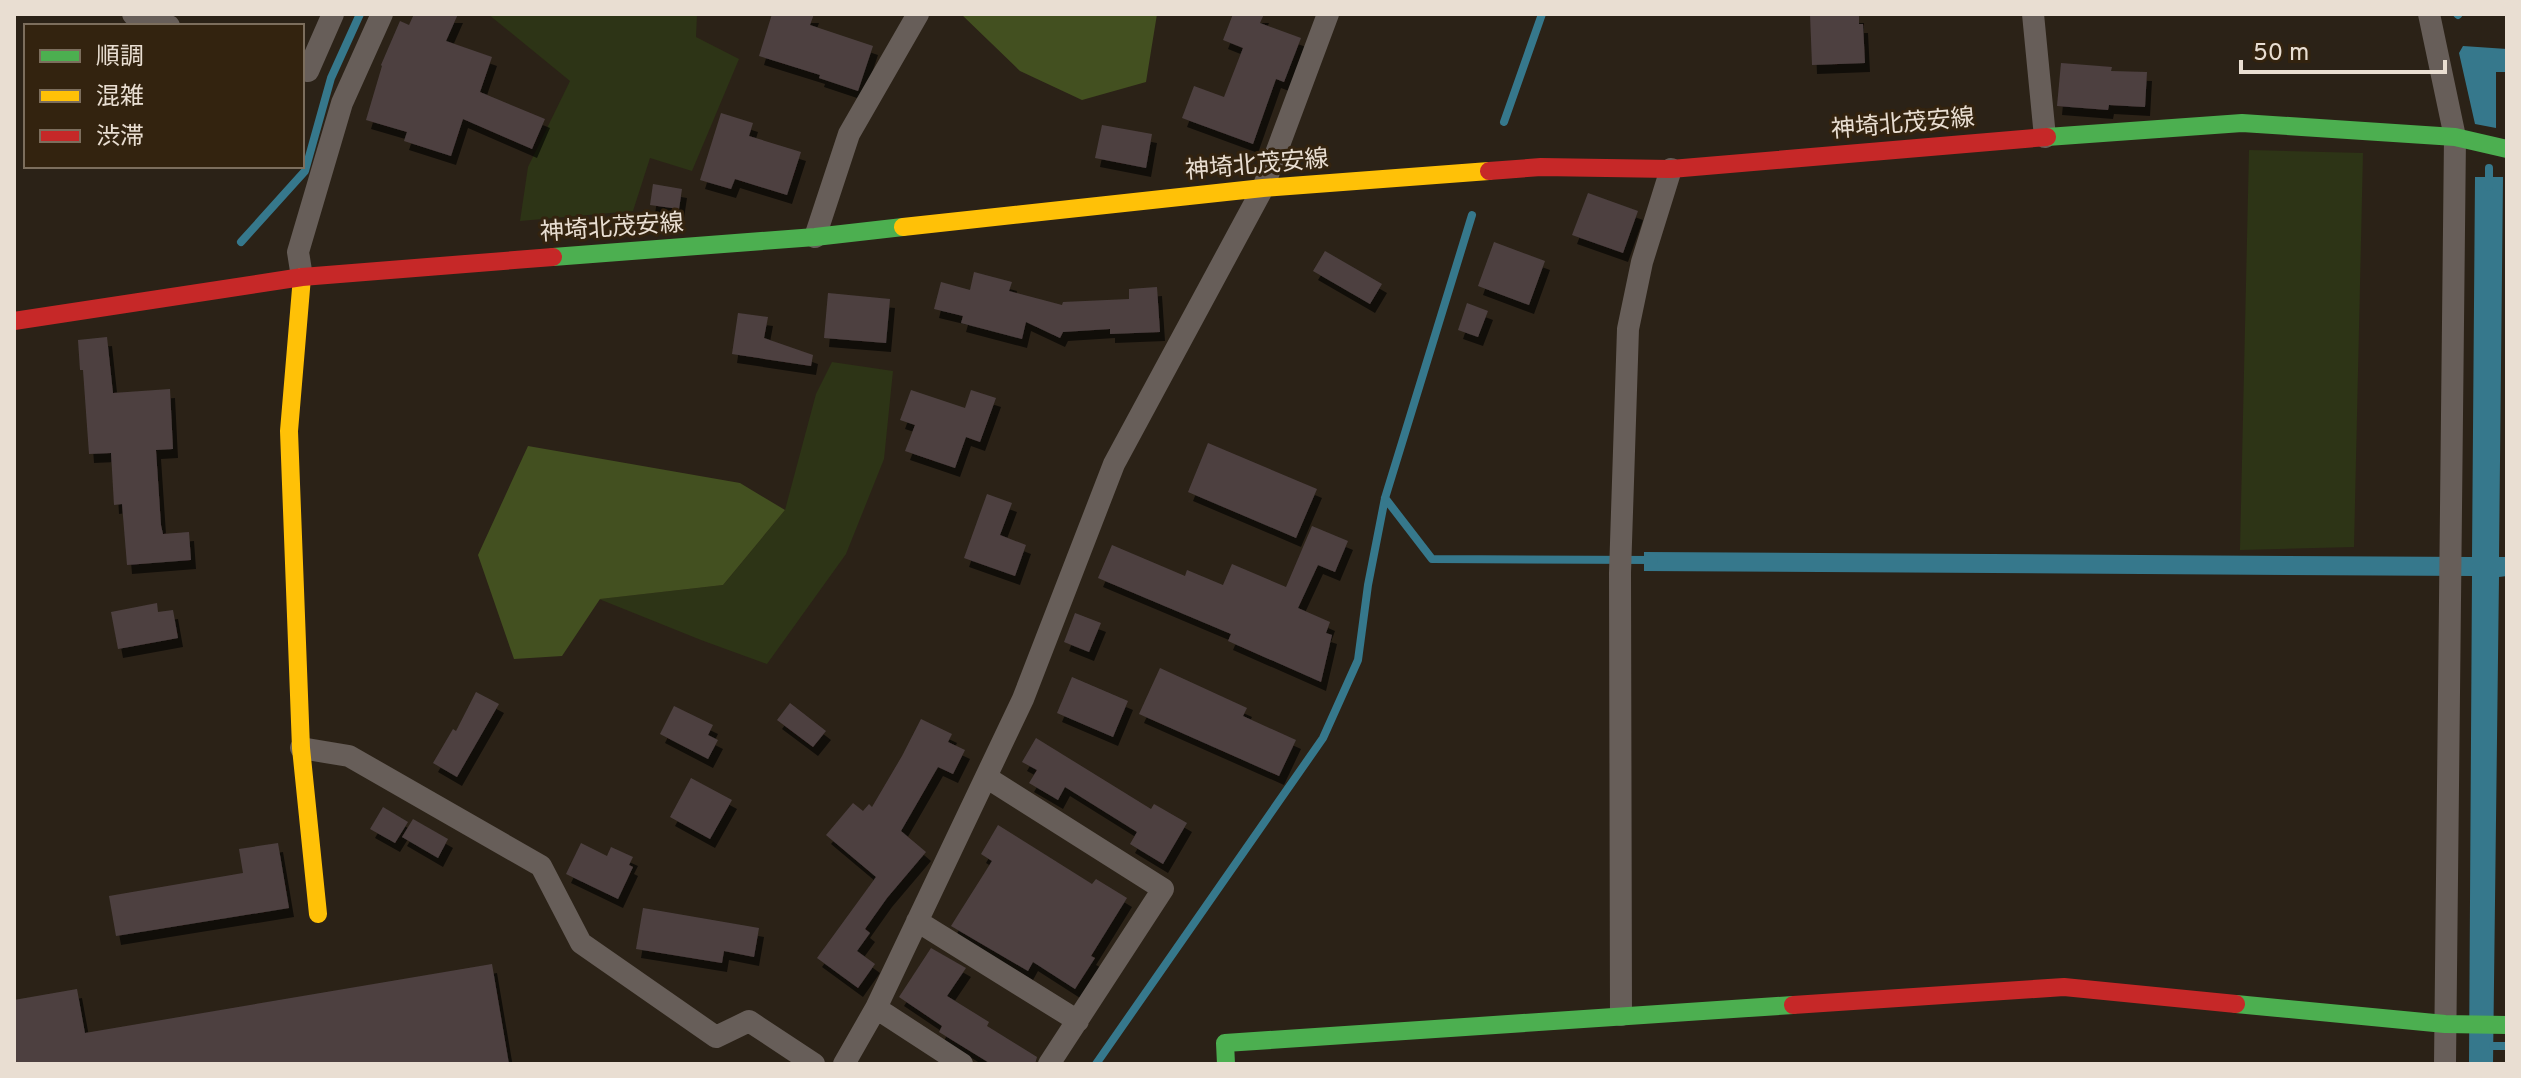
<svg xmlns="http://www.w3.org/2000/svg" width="2521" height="1078" viewBox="0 0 2521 1078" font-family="Overpass,'Noto Sans JP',sans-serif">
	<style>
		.green { fill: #2d3416 }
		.forest { fill: #435020 }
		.water { fill: #36788c }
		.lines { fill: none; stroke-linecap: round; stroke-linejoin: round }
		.stream { stroke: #36788c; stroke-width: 8 }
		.building { fill: #4d4041; filter: url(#shadow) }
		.street { stroke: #675e59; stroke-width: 22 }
		.fast { stroke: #4caf50; stroke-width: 18 }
		.slow { stroke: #ffc107; stroke-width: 18 }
		.jam { stroke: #c62828; stroke-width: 18 }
		.labels { text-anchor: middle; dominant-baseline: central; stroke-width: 6; stroke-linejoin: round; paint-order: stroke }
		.street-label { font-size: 24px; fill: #e9ded2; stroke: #33230f }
	</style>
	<defs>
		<filter id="shadow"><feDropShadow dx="5" dy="9" stdDeviation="0" flood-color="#0009"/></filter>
	</defs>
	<rect width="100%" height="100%" fill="#2b2217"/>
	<!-- green -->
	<path class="green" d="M488 14H697L696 37 739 59 692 171 650 158 633 211 520 221 528 167 570 81Z
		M2249 150 2363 153 2354 547 2240 550Z
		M832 362 893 371 884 459 846 554 767 664 701 640 599 599 723 585 785 510 816 394Z"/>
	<!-- forest -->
	<path class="forest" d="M961 14H1157L1146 82 1082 100 1020 71Z
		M528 446 740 483 785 510 723 585 600 599 562 656 514 659 478 555Z"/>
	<!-- water -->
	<path class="water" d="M2463 46 2507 49V72H2496V128L2475 124 2459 53Z
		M2475 177H2503L2499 557H2507V576L2499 577 2493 1064H2469L2472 576 1644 571V552L2472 557Z"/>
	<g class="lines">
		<!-- stream -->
		<path class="stream" d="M2457 14 2458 15
			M1504 122 1542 14
			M2489 187V168
			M241 242 305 171 331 78 360 14
			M1385 498 1432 559 1654 560
			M2493 1046H2507
			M1096 1064 1323 738 1358 660 1368 585 1385 498 1472 215"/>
	</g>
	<!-- building -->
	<path class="building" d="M414 14H458L446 41 492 57 480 92 545 119 532 149 463 119 451 156 404 141 407 132 366 120 382 66 381 65 400 21 409 25Z
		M772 14H814L810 25 873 46 858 91 819 78 820 75 759 56Z
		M1233 14H1264L1260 23 1301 38 1284 82 1276 79 1253 144 1182 118 1194 86 1224 97 1243 48 1223 40Z
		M1810 14H1859V24H1863L1865 63 1812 65Z
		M2061 63 2112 67 2111 71 2147 72 2145 107 2109 105 2108 110 2057 106Z
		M721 113 753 123 749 136 801 152 787 195 735 179 731 189 700 180Z
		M1102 125 1152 134 1146 168 1095 158Z
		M653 184 682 189 679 209 650 205Z
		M1588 193 1638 211 1623 253 1572 235Z
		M1494 242 1545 261 1529 305 1478 286Z
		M1325 251 1382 284 1370 304 1313 271Z
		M974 272 1012 282 1009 291 1062 305 1063 302 1129 299V289L1157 287 1160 332 1110 334V329L1063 332 1060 338 1026 322 1022 339 961 323 963 316 934 309 941 282 970 290Z
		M828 293 890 299 886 343 824 338Z
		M1467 303 1488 311 1478 337 1458 330Z
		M738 313 768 317 764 338 813 355 811 366 732 354Z
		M107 337 113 393 170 389 173 449 156 450 161 525 163 534 189 532 191 560 127 565 122 504 114 505 111 453 89 454 83 370H80L78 340Z
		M911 390 965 408 971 390 996 398 980 442 966 437 955 468 905 451 915 425 900 420Z
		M1208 443 1317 489 1296 538 1188 492Z
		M987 494 1012 503 1000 535 1026 545 1015 576 964 558Z
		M1312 526 1348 541 1335 572 1318 565 1298 608 1330 622 1326 633 1332 635 1321 682 1228 641 1231 634 1098 578 1112 545 1185 576 1187 570 1223 585 1232 564 1286 587Z
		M157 603 158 612 173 610 178 638 118 649 111 612Z
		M1075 613 1101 623 1089 652 1064 642Z
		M1160 668 1247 708 1243 716 1296 740 1279 776 1139 714Z
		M1072 677 1128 701 1113 737 1057 713Z
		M476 692 499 704 457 777 433 763 453 729 456 731Z
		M790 703 826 731 813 747 777 720Z
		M674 706 713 725 708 735 718 740 708 759 660 734Z
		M921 719 952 734 948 742 965 750 953 774 938 767 901 831 926 852 887 898 865 929 870 933 857 951 875 964 858 988 817 958 876 877 826 835 853 803 863 811 869 804 872 807 902 756Z
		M1036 738 1151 809 1154 804 1187 823 1163 864 1130 844 1137 832 1065 787 1058 800 1029 783 1037 770 1022 762Z
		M691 778 732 800 710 839 670 817Z
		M383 807 408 822 395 843 370 829Z
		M413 819 448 839 438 858 402 837Z
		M998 825 1092 884 1096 879 1127 898 1091 956 1095 958 1075 989 1033 962 1028 971 951 926 992 861 981 854Z
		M278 843 289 908 116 936 109 896 243 873 239 849Z
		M581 843 607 856 611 847 633 857 629 865 633 867 618 899 566 874Z
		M643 908 759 928 754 957 724 951 722 963 636 949Z
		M931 948 966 968 947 996 989 1022 987 1026 1037 1057 1035 1064H991L939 1032 942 1026 899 997Z
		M492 964 509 1064H14V1000L77 989 85 1033Z"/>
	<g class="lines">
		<!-- street -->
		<path class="street" d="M133 14 169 26
			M2033 14 2045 137
			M2429 14 2455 137 2445 1064
			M302 69 308 71 333 14
			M815 237 849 134 918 14
			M302 277 298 252 342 103 382 14
			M301 748 349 756 541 866 581 943 716 1037 749 1021 814 1064
			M986 777 1163 889 1049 1064
			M917 921 1078 1021
			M876 1008 962 1064
			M1621 1015 1620 573 1628 329 1642 262 1671 169
			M844 1064 876 1008 1023 699 1114 464 1263 188 1328 14"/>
		<!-- fast -->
		<path class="fast" d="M2047 137 2242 123 2455 137 2507 149
			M553 257 815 237 903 227
			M2236 1004 2445 1024 2507 1025
			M1226 1064 1225 1043 1793 1005"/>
		<!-- slow -->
		<path class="slow" d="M903 227 1263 188 1489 171
			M302 277 289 431 301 748 318 914"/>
		<!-- jam -->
		<path class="jam" d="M1489 171 1541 167 1671 169 2047 137
			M14 321 302 277 553 257
			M1793 1005 2064 987 2236 1004"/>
	</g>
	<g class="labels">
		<!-- street labels -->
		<g class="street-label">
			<text transform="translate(1903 125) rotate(-5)">神埼北茂安線</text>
			<text transform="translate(1257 166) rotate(-5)">神埼北茂安線</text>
			<text transform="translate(612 229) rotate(-4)">神埼北茂安線</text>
		</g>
	</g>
	<!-- border -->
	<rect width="2521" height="1078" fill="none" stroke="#e9ded2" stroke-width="32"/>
	<!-- legend -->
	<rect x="24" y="24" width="280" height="144" fill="#33230f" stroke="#7c6e5d" stroke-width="2"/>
	<rect x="40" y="50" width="40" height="12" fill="#4caf50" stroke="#7c6e5d" stroke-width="2"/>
	<text x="96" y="64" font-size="24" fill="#e9ded2">順調</text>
	<rect x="40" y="90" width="40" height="12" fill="#ffc107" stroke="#7c6e5d" stroke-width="2"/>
	<text x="96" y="104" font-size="24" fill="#e9ded2">混雑</text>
	<rect x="40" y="130" width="40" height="12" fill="#c62828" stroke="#7c6e5d" stroke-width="2"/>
	<text x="96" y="144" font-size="24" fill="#e9ded2">渋滞</text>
	<!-- scale -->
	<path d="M2241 60v12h204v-12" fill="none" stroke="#e9ded2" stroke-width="4"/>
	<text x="2253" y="60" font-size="24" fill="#e9ded2" stroke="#33230f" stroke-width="6" paint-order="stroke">50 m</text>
</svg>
